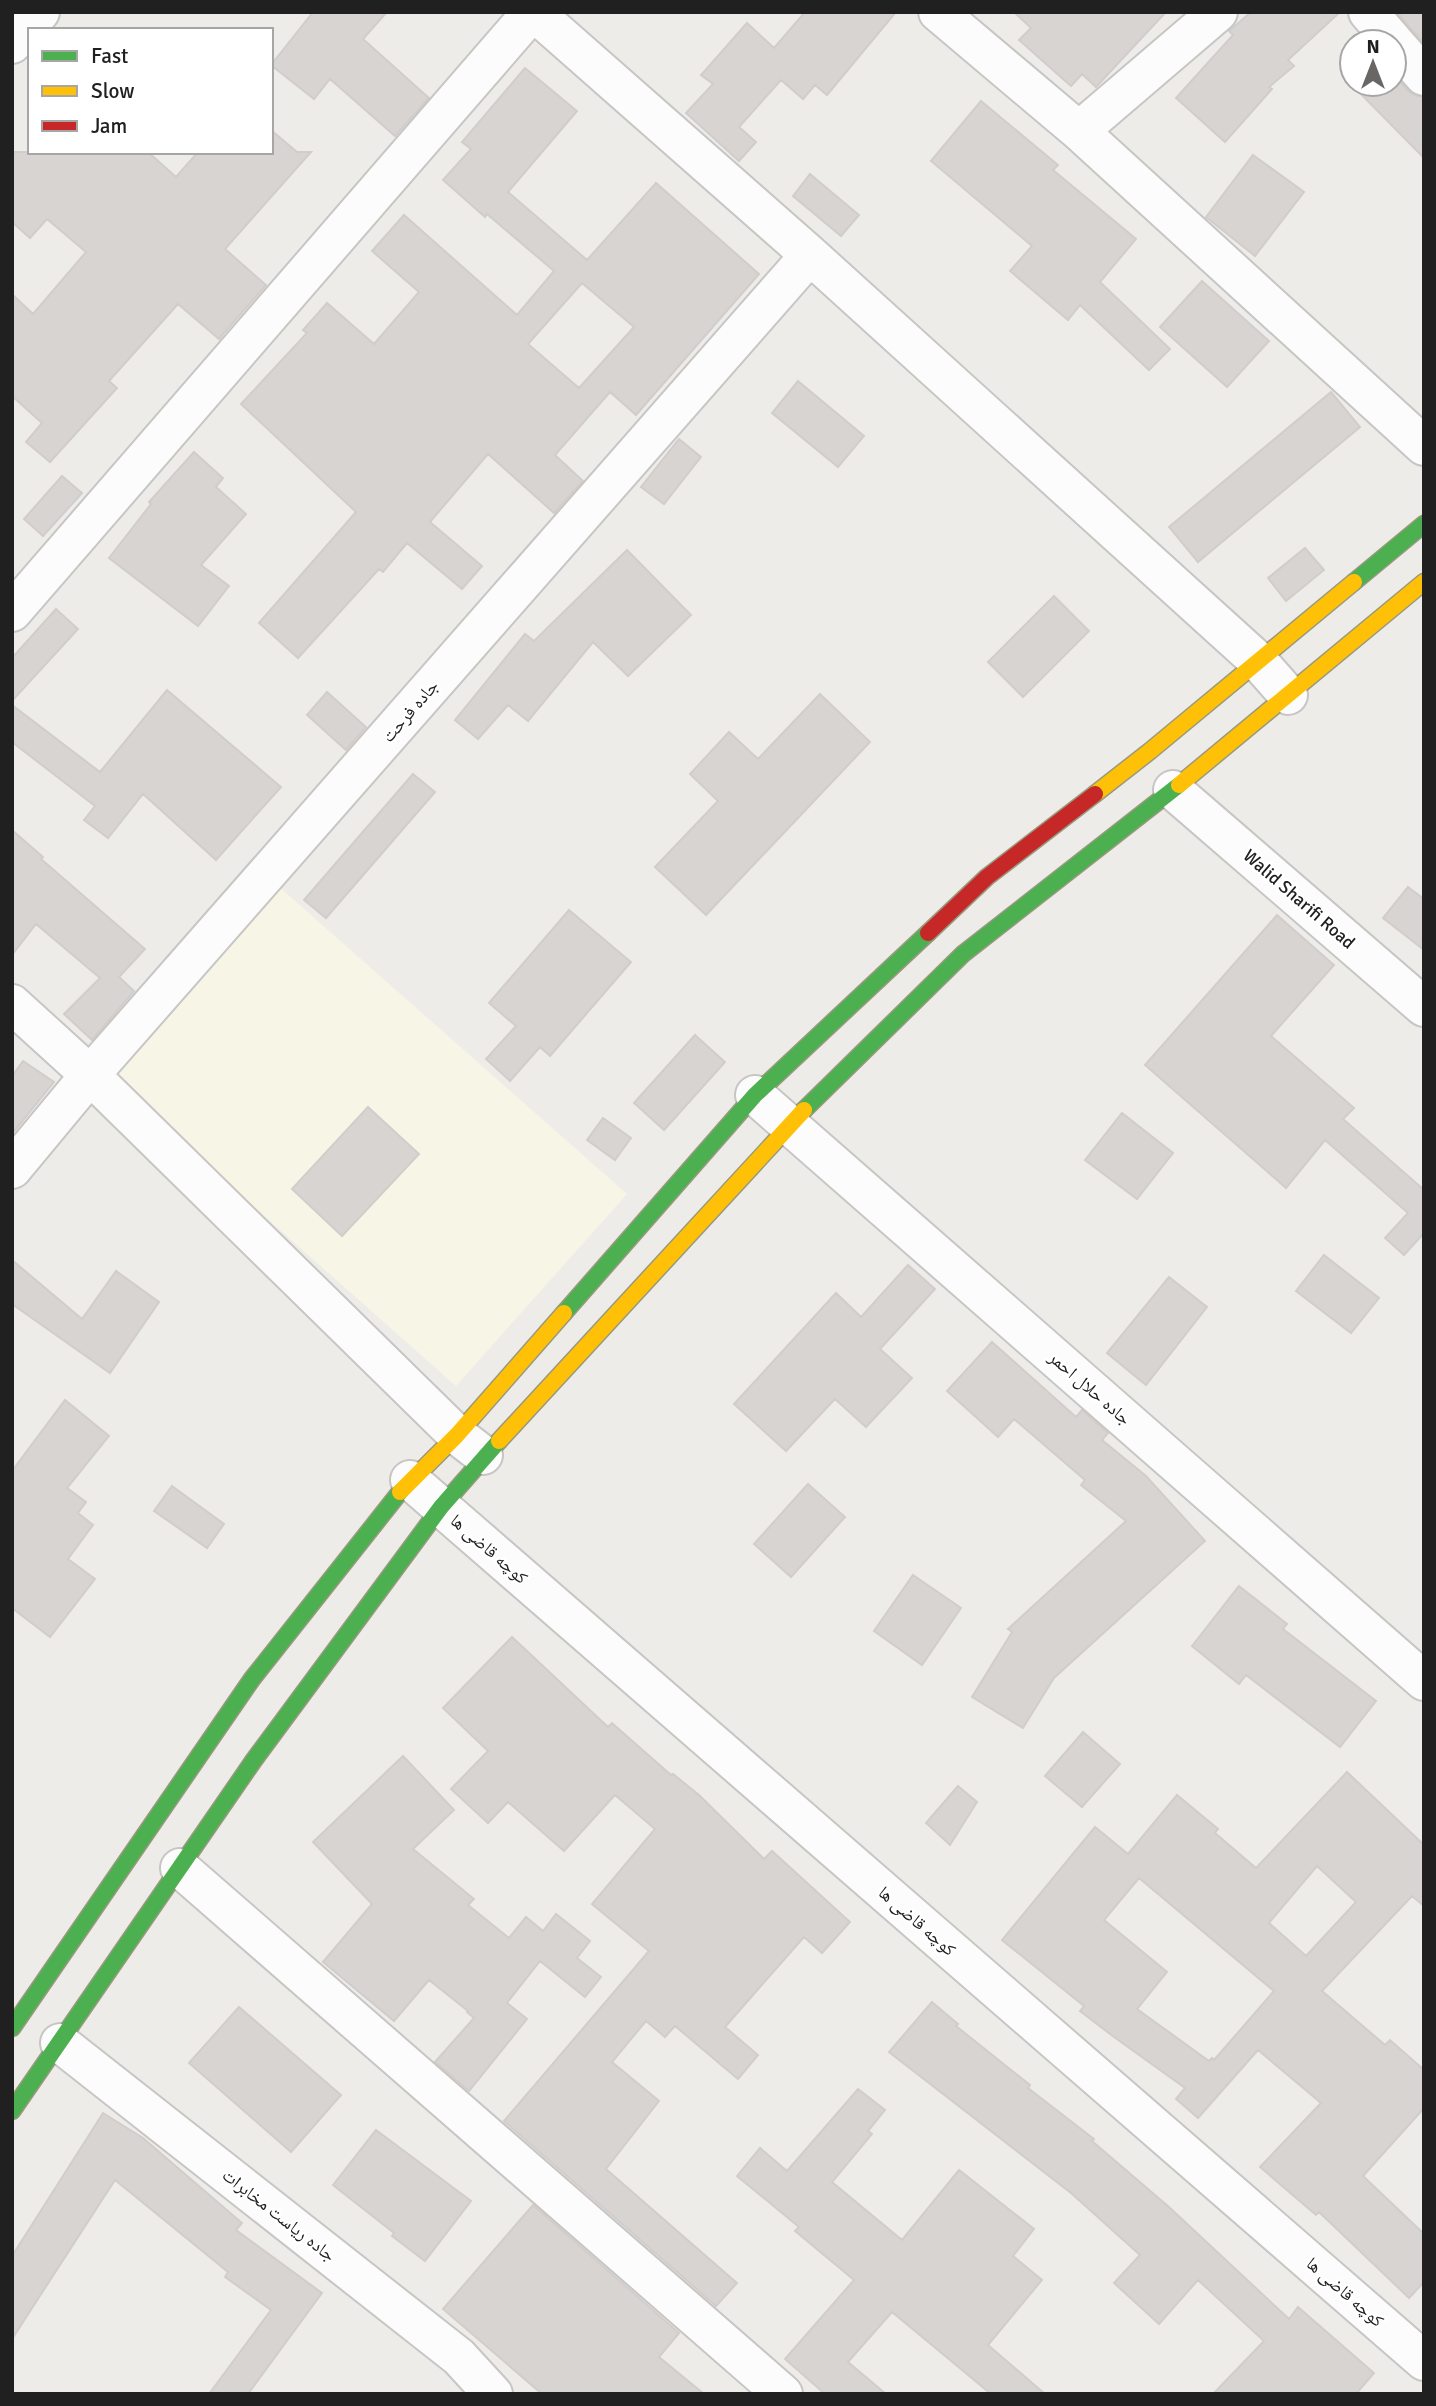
<svg xmlns="http://www.w3.org/2000/svg" width="1436" height="2406" viewBox="0 0 1436 2406" font-family="Signika,'Noto Naskh Arabic',sans-serif">
	<style>
		.education { fill: #f7f5e5 }
		.building { fill: #d7d4d2; stroke: #d2cdca; stroke-width: 2; fill-rule: evenodd }
		.lines { fill: none; stroke-linecap: round; stroke-linejoin: round }
		.street-casing { stroke: #c7c6c5; stroke-width: 42 }
		.fast-casing { stroke: #99997f; stroke-width: 19 }
		.slow-casing { stroke: #99997f; stroke-width: 19 }
		.jam-casing { stroke: #99997f; stroke-width: 19 }
		.street { stroke: #fcfcfc; stroke-width: 38 }
		.fast { stroke: #4caf50; stroke-width: 16 }
		.slow { stroke: #ffc107; stroke-width: 16 }
		.jam { stroke: #c62828; stroke-width: 16 }
		.labels { text-anchor: middle; dominant-baseline: central; stroke-width: 5; stroke-linejoin: round; paint-order: stroke }
		.street-label { font-size: 18px; fill: #202020; stroke: #fff }
	</style>
	<rect width="100%" height="100%" fill="#eeece9"/>
	<!-- education -->
	<path class="education" d="M277 885 627 1194 456 1386 106 1076Z"/>
	<!-- building -->
	<path class="building" d="M313 12H387L363 39 429 98 395 136 330 79 314 99 271 65Z
		M805 12H896L827 95 815 85 803 99 781 80 739 127 756 142 739 161 686 113 713 84 701 75 747 23 774 48Z
		M1014 12H1166L1096 87 1082 74 1071 86 1019 40 1031 28Z
		M1251 12H1340L1288 60 1294 66 1269 87 1272 89 1225 142 1176 98 1233 35 1229 31Z
		M1397 12H1424V43L1410 28Z
		M525 68 577 111 508 192 587 260 656 183 759 274 636 415 610 392 555 455 583 481 554 513 488 454 430 522 482 566 462 589 407 543 383 572 379 569 298 658 259 623 356 512 241 404 307 333 303 330 327 303 374 344 419 292 372 251 404 215 517 315 554 271 487 214 485 217 443 180 471 149 462 142ZM582 283 634 327 579 388 528 344Z
		M1394 75 1408 91 1416 96 1424 97V158L1351 84H1394Z
		M981 101 1058 165 1053 170 1136 239 1100 282 1170 349 1149 370 1080 305 1068 320 1010 271 1032 246 931 161Z
		M271 130 297 152H311L225 249 266 285 219 339 178 304 109 381 117 388 50 462 26 442 42 423 12 396V294L33 314 86 252 47 219 30 238 12 222V152H148L176 177 198 152H271Z
		M1253 155 1304 192 1255 256 1206 217Z
		M810 174 859 215 841 236 793 196Z
		M1202 281 1269 341 1227 387 1160 327Z
		M798 381 864 436 838 467 772 413Z
		M1331 392 1360 427 1198 562 1169 527Z
		M679 439 701 457 664 504 641 487Z
		M194 452 223 478 216 487 246 514 201 565 229 586 198 626 109 558 151 504 149 502Z
		M62 476 82 493 43 536 24 519Z
		M1305 548 1324 570 1286 601 1268 578Z
		M627 550 691 615 628 676 593 642 528 721 508 705 478 739 455 720 525 634 534 641Z
		M1054 596 1089 631 1023 697 988 662Z
		M56 609 78 629 12 701V658Z
		M167 690 281 787 216 860 143 794 108 838 84 820 95 806 12 742V705L100 772Z
		M327 692 366 727 346 750 307 715Z
		M820 694 870 742 706 915 655 867 718 801 690 774 729 732 758 759Z
		M413 774 435 792 326 918 304 900Z
		M12 830 43 857 41 859 145 949 119 977 134 991 92 1040 64 1014 100 978 36 924 12 955Z
		M1408 887 1424 899V950L1383 918Z
		M569 910 631 962 550 1056 540 1047 510 1081 486 1059 516 1026 489 1003Z
		M1277 915 1334 965 1271 1036 1354 1108 1343 1119 1424 1190V1233L1404 1255 1385 1238 1408 1213 1325 1140 1286 1188 1145 1065Z
		M695 1035 725 1062 664 1130 634 1103Z
		M23 1061 54 1082 12 1134V1076Z
		M368 1107 419 1154 342 1236 292 1189Z
		M1122 1113 1173 1153 1137 1199 1085 1160Z
		M603 1118 631 1138 615 1160 587 1140Z
		M1324 1255 1379 1298 1351 1333 1296 1291Z
		M12 1260 82 1319 116 1271 159 1302 110 1373 12 1304Z
		M908 1265 935 1289 880 1349 912 1378 866 1427 835 1399 786 1451 734 1404 836 1293 861 1317Z
		M1169 1277 1207 1307 1146 1385 1107 1353Z
		M992 1342 1076 1417 1082 1410 1108 1433 1102 1440 1146 1476 1205 1541 1054 1678 1023 1728 972 1697 1012 1632 1008 1629 1126 1521 1081 1485 1085 1480 1014 1419 998 1437 947 1391Z
		M65 1400 109 1436 67 1488 86 1502 78 1513 93 1525 68 1559 95 1579 50 1637 12 1608V1471Z
		M808 1484 845 1517 791 1577 754 1544Z
		M172 1486 224 1524 207 1548 154 1511Z
		M913 1575 961 1608 922 1665 874 1631Z
		M1239 1586 1287 1624 1283 1629 1376 1701 1340 1747 1246 1675 1239 1684 1192 1646Z
		M512 1637 608 1727 612 1723 671 1775 673 1774 699 1795 764 1859 772 1851 850 1922 822 1953 804 1937 725 2027 758 2055 738 2079 675 2026 665 2037 646 2021 612 2062 659 2101 606 2169 737 2283 716 2306 504 2121 649 1951 592 1904 655 1829 615 1795 564 1851 508 1802 488 1823 451 1789 488 1751 443 1708Z
		M1083 1732 1120 1764 1082 1807 1045 1776Z
		M403 1756 454 1810 413 1849 474 1899 468 1905 509 1938 526 1917 543 1931 556 1914 590 1941 577 1958 601 1977 585 1997 540 1961 507 2003 527 2019 469 2091 435 2062 474 2018 467 2012 468 2011 429 1980 394 2021 323 1962 372 1904 313 1842Z
		M1347 1772 1424 1845V1906L1412 1896 1322 1991 1385 2045 1390 2040 1424 2070V2108L1363 2176 1424 2234V2282L1409 2298 1319 2212 1316 2215 1260 2167 1321 2103 1258 2050 1198 2118 1176 2099 1185 2088 1114 2037 1080 2011 1084 2006 1002 1940 1095 1827 1128 1854 1177 1795 1218 1829 1215 1833 1256 1868ZM1317 1866 1356 1902 1306 1956 1269 1923ZM1139 1878 1274 1991 1214 2060 1212 2058 1209 2061 1137 2009 1167 1972 1104 1920Z
		M958 1786 977 1802 950 1845 926 1823Z
		M932 2002 958 2024 956 2026 1030 2085 1028 2088 1094 2139 1092 2141 1169 2207 1289 2319 1298 2307 1374 2373 1356 2394H1213L1264 2341 1198 2280 1159 2324 1114 2283 1140 2255 1071 2193 889 2052Z
		M239 2007 341 2095 291 2152 189 2063Z
		M858 2089 885 2110 868 2131 872 2134 832 2182 902 2240 959 2170 1034 2229 1013 2256 1042 2280 988 2345 1045 2394H991L892 2312 848 2362 886 2394H825L785 2359 854 2280 795 2231 799 2227 737 2176 760 2148 787 2171Z
		M103 2113 143 2138 242 2223 236 2230 322 2293 248 2394H209L271 2310 225 2277 228 2272 115 2180 12 2339V2256Z
		M376 2130 471 2201 425 2261 392 2236 394 2233 333 2185Z
		M533 2205 679 2333 659 2357 704 2394H542L443 2309Z"/>
	<g class="lines">
		<!-- street casing -->
		<g class="street-casing">
			<path id="street" d="M534 12 810 255 1258 661 1288 695
				M938 12 1079 131 1424 446
				M1368 12 1394 42
				M1394 42 1424 76
				M12 44 40 12
				M1079 131 1218 12
				M12 612 532 12
				M1173 790 1424 1007
				M12 1004 90 1075 457 1435 483 1455
				M755 1095 1424 1681
				M12 1169 90 1075 810 255
				M410 1480 1424 2361
				M180 1868 783 2394
				M60 2043 459 2357 493 2394"/>
		</g>
		<!-- fast casing -->
		<g class="fast-casing">
			<path id="fast" d="M1354 582 1424 524
				M804 1110 963 954 1179 785
				M564 1313 755 1095 928 933
				M12 2028 252 1679 400 1492
				M12 2111 254 1760 441 1507 499 1441"/>
		</g>
		<!-- slow casing -->
		<g class="slow-casing">
			<path id="slow" d="M1179 785 1424 582
				M1095 794 1150 751 1354 582
				M499 1441 804 1110
				M400 1492 457 1435 564 1313"/>
		</g>
		<!-- jam casing -->
		<g class="jam-casing">
			<path id="jam" d="M928 933 987 877 1095 794"/>
		</g>
		<!-- street -->
		<use href="#street" class="street"/>
		<!-- fast -->
		<use href="#fast" class="fast"/>
		<!-- slow -->
		<use href="#slow" class="slow"/>
		<!-- jam -->
		<use href="#jam" class="jam"/>
	</g>
	<g class="labels">
		<!-- street labels -->
		<g class="street-label">
			<text transform="translate(410 711) rotate(-49)">جاده فرحت</text>
			<text transform="translate(1299 899) rotate(41)">Walid Sharifi Road</text>
			<text transform="translate(1090 1388) rotate(41)">جاده حلال احمر</text>
			<text transform="translate(489 1549) rotate(41)">کوچه قاضی ها</text>
			<text transform="translate(917 1921) rotate(41)">کوچه قاضی ها</text>
			<text transform="translate(279 2215) rotate(38)">جاده ریاست مخابرات</text>
			<text transform="translate(1345 2292) rotate(41)">کوچه قاضی ها</text>
		</g>
	</g>
	<!-- border -->
	<rect width="1436" height="2406" fill="none" stroke="#202020" stroke-width="28"/>
	<!-- legend -->
	<rect x="28" y="28" width="245" height="126" fill="#ffffff" stroke="#a6a6a6" stroke-width="2"/>
	<rect x="42" y="51" width="35" height="10" fill="#4caf50" stroke="#a6a6a6" stroke-width="2"/>
	<text x="91" y="63" font-size="21" fill="#202020">Fast</text>
	<rect x="42" y="86" width="35" height="10" fill="#ffc107" stroke="#a6a6a6" stroke-width="2"/>
	<text x="91" y="98" font-size="21" fill="#202020">Slow</text>
	<rect x="42" y="121" width="35" height="10" fill="#c62828" stroke="#a6a6a6" stroke-width="2"/>
	<text x="91" y="133" font-size="21" fill="#202020">Jam</text>
	<!-- north arrow -->
	<g transform="translate(1373 63)"><circle r="33" fill="#ffffff" stroke="#a6a6a6" stroke-width="2"/>
	<path d="M0-5L12 26L0 18L-12 26Z" fill="#686766"/>
	<text y="-10" font-size="19" font-weight="bold" text-anchor="middle" fill="#202020">N</text>
	</g>
</svg>
